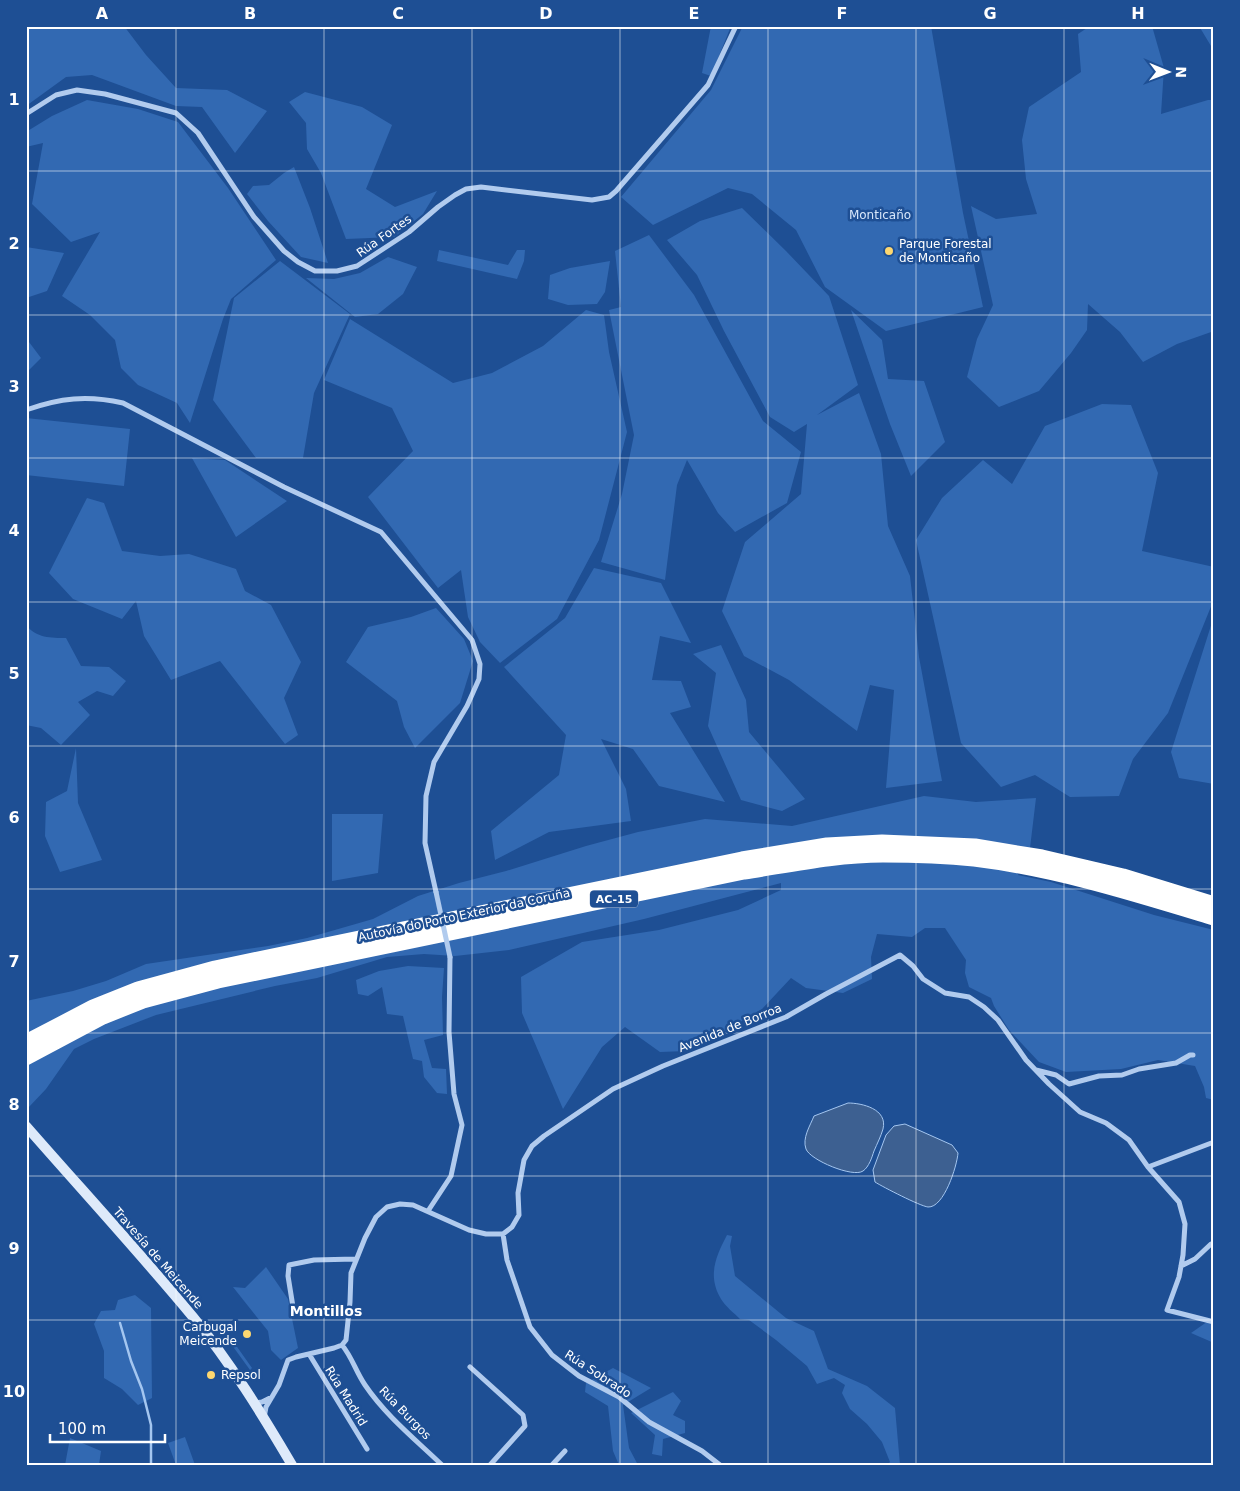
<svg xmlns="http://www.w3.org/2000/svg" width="1240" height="1491" viewBox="0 0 1240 1491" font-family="'DejaVu Sans',sans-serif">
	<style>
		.green { fill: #3269b2 }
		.water { fill: #3d6091; stroke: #a4c6f0 }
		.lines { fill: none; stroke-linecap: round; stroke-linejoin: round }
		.stream { stroke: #a4c6f0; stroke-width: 2.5 }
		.minor { stroke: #b1cbee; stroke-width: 5 }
		.secondary { stroke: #deeafa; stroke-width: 10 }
		.motorway { stroke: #fff; stroke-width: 15 }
		.minor-bridge { stroke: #b1cbee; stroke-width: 5 }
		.grid { fill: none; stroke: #fff; stroke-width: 1; stroke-opacity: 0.55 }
		.poi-dot { fill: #fdd770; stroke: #1e4f94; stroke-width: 2 }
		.labels { text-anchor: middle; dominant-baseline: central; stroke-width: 5; stroke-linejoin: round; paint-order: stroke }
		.shield { fill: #1e4f94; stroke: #bccadf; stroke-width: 1 }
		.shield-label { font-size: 11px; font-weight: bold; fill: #fff }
		.park-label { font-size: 12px; fill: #d7e6fa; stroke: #1e4f94 }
		.street-label { font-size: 12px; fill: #fff; stroke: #1e4f94 }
		.poi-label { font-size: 12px; fill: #fff; stroke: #1e4f94; text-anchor: start }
		.neighbourhood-label { font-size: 14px; font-weight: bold; fill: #fff; stroke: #1e4f94 }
		.neatline { fill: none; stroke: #fff; stroke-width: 2 }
		.grid-label { font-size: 16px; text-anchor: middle; font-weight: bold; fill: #fff }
	</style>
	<rect width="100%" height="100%" fill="#1e4f94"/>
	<!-- green -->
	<path class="green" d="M26 26H124L146 55 176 88 227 90 267 111 235 153 202 107 176 106 92 75 66 77 26 106Z
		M711 26H731L711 76 702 73Z
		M743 26H931L963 213 983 307 886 331 825 287 796 230 752 194 728 188 653 225 621 197 711 90Z
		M1090 26H1152L1164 68 1161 114 1208 100H1214V331L1177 344 1143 362 1120 332 1088 304 1087 330 1071 353 1039 391 999 407 967 377 977 339 993 305 971 206 996 219 1037 214 1026 179 1022 140 1029 107 1081 72 1078 34Z
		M1199 26H1214V51Z
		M305 92 362 107 392 125 366 189 395 207 437 191 423 214 394 237 346 239 321 173 307 149 306 123 289 102Z
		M87 100 138 109 178 122 228 188 276 260 231 299 223 319 190 423 177 403 138 385 121 368 115 340 90 315 62 296 100 232 71 242 32 204 43 143 26 147V132L52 116Z
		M294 167 310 208 328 263 301 257 268 221 247 194 253 186 269 185 284 173Z
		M742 208 786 251 829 296 858 385 817 415 859 393 881 454 888 526 910 576 919 657 942 781 886 788 894 690 870 685 857 731 789 680 744 656 722 611 745 542 801 494 807 424 794 432 770 417 724 331 697 275 667 240 700 221Z
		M649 235 694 295 763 421 801 452 787 503 735 532 718 513 687 460 677 485 665 580 601 562 622 494 634 435 609 310 621 307 615 251Z
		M26 247 64 253 47 291 26 298Z
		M439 250 508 265 517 250H525L524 261 517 279 437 261Z
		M388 257 417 267 403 294 378 314 355 317 306 278 334 279 360 273Z
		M280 261 350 314 314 393 303 458H256L213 400 234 298Z
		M610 261 605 292 597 304 568 305 548 299 550 275 570 268Z
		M586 310 604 315 609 352 627 432 599 540 557 619 500 663 480 642 468 617 461 570 438 588 368 497 413 451 392 408 324 380 350 319 453 383 492 373 543 346Z
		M851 310 882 340 888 379 924 381 945 442 911 476 890 424Z
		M26 338 41 358 26 373Z
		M1102 404 1131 405 1158 473 1142 551 1214 567V599L1168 713 1133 759 1119 796 1070 797 1035 775 1001 787 961 743 916 540 942 498 983 460 1012 484 1045 426Z
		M26 418 130 429 124 486 26 475Z
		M192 458 225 460 287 501 236 537Z
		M87 498 104 503 122 551 160 556 189 554 236 569 245 591 271 605 301 662 284 698 298 735 285 744 220 661 171 680 144 636 136 601 122 619 73 599 49 573Z
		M594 568 661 583 691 643 660 636 652 680 681 681 691 707 670 713 725 802 659 786 633 749 601 739 626 789 631 821 549 832 495 860 491 831 559 775 566 735 504 667 565 618Z
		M436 608 464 639 473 661 460 703 415 748 404 727 397 701 346 662 368 627 411 617Z
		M1214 616V784L1179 778 1171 752Z
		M26 625C36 638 51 638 66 638L81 666 109 667 126 681 113 696 97 691 78 702 90 715 61 745 41 728 26 725Z
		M721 645 746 700 749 732 805 799 782 811 741 800 708 726 716 673 693 654Z
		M76 748 78 803 102 860 60 872 45 836 46 802 67 791Z
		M924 796 976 802 1036 798 1030 848 1018 875 1051 882 1154 915 1214 930V1100L1206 1098 1204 1087 1195 1066 1158 1060 1121 1069 1066 1072 1039 1062 1009 1030 994 1006 991 998 969 987 965 973 966 960 945 928H925L912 937 877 934 871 957 872 979 843 993 806 988 791 978 762 1009 721 1034 686 1051 660 1052 625 1027 602 1047 563 1109 522 1013 521 977 582 942 659 930 738 910 781 890V883L644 919 509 950 455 956 424 954 387 957 317 978 275 986 156 1015 94 1039 74 1049 46 1089 28 1108 26 1106V1001L73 991 106 981 146 964 268 946 307 938 373 919 418 896 459 883 506 871 586 846 638 832 705 819 792 826Z
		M332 814H383L378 873 332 881Z
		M408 966 444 968 442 997 443 1035 424 1040 432 1068 446 1069 447 1094 437 1093 424 1077 422 1061 413 1059 403 1016 387 1014 382 987 368 996 358 994 356 980 379 971Z
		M727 1235 732 1236 730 1246 735 1276 786 1318 814 1331 828 1369 867 1386 895 1408 900 1465H887L890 1462 882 1442 867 1424 850 1409 842 1393 845 1385 834 1378 817 1384 807 1366 776 1340 749 1320 740 1319C734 1313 725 1306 721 1299 707 1276 716 1256 727 1235Z
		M266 1267 288 1299 298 1348 281 1360 271 1350 268 1331 233 1287 245 1288Z
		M135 1295 151 1308 152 1398 138 1405 122 1389 104 1378V1351L94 1324 101 1311 115 1310 118 1300Z
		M1214 1317V1343L1191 1333Z
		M223 1327 252 1368 250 1370 221 1330Z
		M613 1368 651 1388 623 1405 629 1448 638 1465H619L613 1451 608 1406 585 1392 586 1383Z
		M673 1392 681 1401 673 1415 685 1421V1433L663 1439 662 1456 652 1454 655 1435 631 1413Z
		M185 1437 195 1465H176L168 1443Z
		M70 1438 101 1451 99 1465H65Z"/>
	<!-- water -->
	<path class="water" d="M848 1103C862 1103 888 1109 883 1129 881 1136 877 1144 874 1151 872 1157 869 1167 863 1171 853 1178 810 1160 806 1149 802 1138 810 1126 814 1116Z
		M905 1124 952 1145 958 1153C957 1166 944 1208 928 1207 920 1206 883 1187 875 1182L873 1170 886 1135 894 1126Z"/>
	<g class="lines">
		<!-- stream -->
		<path class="stream" d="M120 1323 131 1361 142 1389 151 1425V1465"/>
		<!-- minor -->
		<path class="minor" d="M26 114 56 95 77 90 105 94 176 113 198 133 254 217 284 251 298 262 315 271H337L357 266 409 232 438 207 455 195 466 189 481 187 592 200 609 197 616 191 708 85 736 26
			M26 410C60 398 87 395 123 403L284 487 381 532 472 640 480 664 479 679 467 706 434 762 426 796 425 843 436 892
			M1036 1070 1056 1075 1069 1084 1099 1076 1122 1075 1139 1069 1176 1063 1190 1055H1193
			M1148 1167 1214 1142
			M428 1211 451 1176 462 1125 454 1094 449 1032 450 957
			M503 1234 507 1260 530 1327 552 1355 579 1376 619 1397 649 1422 702 1451 720 1465
			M1181 1266 1195 1259 1211 1244H1214
			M293 1307 288 1276 289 1265 314 1260 355 1259
			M342 1345C352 1357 356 1372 365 1385 386 1416 416 1440 442 1465
			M309 1354 367 1449
			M470 1367 523 1415 525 1426 490 1465
			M255 1403 262 1402 272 1397
			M264 1418 266 1407 279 1385 288 1360 296 1357 334 1348 342 1345 346 1340 350 1302 351 1273 365 1238 376 1217 387 1207 400 1204 413 1205 469 1230 486 1234H503L512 1227 519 1215 518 1193 524 1160 532 1146 544 1136 613 1089 663 1066 786 1017 826 994 900 955 913 966 923 979 945 993 969 997 984 1007 998 1020 1026 1060 1049 1084 1080 1112 1106 1123 1129 1140 1148 1167 1179 1202 1185 1224 1183 1255 1179 1277 1167 1310 1214 1322
			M552 1465 565 1451"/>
		<!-- secondary -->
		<path class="secondary" d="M26 1126C82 1190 139 1252 193 1317 230 1362 262 1414 292 1465"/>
		<!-- motorway -->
		<path class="motorway" d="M26 1042 93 1007 138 989 215 968 742 859 827 845 882 842 975 846 1042 857 1123 876 1214 904
			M26 1058 103 1017 143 1001 218 981 744 872C790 865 836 855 883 855 913 855 945 856 974 859 1056 869 1135 894 1214 918"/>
		<!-- minor-bridge -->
		<path class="minor-bridge" d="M436 892 450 957"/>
	</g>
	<!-- grid -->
	<path class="grid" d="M176 26V1465M324 26V1465M472 26V1465M620 26V1465M768 26V1465M916 26V1465M1064 26V1465M26 171H1214M26 315H1214M26 458H1214M26 602H1214M26 746H1214M26 889H1214M26 1033H1214M26 1176H1214M26 1320H1214"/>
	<!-- markers -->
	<g class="poi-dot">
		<circle cx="889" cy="251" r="5"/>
		<circle cx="247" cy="1334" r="5"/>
		<circle cx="211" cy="1375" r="5"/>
	</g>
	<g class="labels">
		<!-- shield labels -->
		<rect class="shield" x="590" y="890.5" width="48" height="17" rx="4"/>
		<g class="shield-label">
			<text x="614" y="899">AC-15</text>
		</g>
		<!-- park labels -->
		<g class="park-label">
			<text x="880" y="215">Monticaño</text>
		</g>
		<!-- street labels -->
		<g class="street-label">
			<text transform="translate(384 236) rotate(-35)">Rúa Fortes</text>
			<text transform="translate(464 915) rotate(-12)">Autovía do Porto Exterior da Coruña</text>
			<text transform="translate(730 1028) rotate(-22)">Avenida de Borroa</text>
			<text transform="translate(158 1258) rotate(49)">Travesía de Meicende</text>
			<text transform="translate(598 1374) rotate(33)">Rúa Sobrado</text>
			<text transform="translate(346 1396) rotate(58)">Rúa Madrid</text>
			<text transform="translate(405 1413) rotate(46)">Rúa Burgos</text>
		</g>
		<!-- poi labels -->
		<g class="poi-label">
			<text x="899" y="244">Parque Forestal<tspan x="899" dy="14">de Monticaño</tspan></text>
			<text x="237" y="1327" text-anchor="end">Carbugal<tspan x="237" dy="14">Meicende</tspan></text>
			<text x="221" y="1375">Repsol</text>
		</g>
		<!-- neighbourhood labels -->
		<g class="neighbourhood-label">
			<text x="326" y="1311">Montillos</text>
		</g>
	</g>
	<!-- border -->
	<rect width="1240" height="1491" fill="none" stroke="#1e4f94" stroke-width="55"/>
	<!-- north arrow -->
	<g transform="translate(1168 72) rotate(91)" stroke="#1e4f94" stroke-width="4" paint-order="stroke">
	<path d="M0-4L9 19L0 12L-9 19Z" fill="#ffffff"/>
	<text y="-8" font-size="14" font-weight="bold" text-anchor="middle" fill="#ffffff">N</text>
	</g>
	<!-- scale -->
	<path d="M50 1434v8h115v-8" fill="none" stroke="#ffffff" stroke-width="2.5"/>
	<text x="58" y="1434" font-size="15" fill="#ffffff" stroke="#1e4f94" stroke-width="4" paint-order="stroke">100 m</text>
	<rect x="28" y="28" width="1184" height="1436" class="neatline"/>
	<g class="grid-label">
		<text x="102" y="19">A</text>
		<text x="250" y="19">B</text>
		<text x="398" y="19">C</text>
		<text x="546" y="19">D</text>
		<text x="694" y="19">E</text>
		<text x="842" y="19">F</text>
		<text x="990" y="19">G</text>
		<text x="1138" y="19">H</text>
		<text x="14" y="105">1</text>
		<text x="14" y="249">2</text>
		<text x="14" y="392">3</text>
		<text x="14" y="536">4</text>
		<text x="14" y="679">5</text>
		<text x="14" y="823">6</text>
		<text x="14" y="967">7</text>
		<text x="14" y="1110">8</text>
		<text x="14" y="1254">9</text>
		<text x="14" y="1397">10</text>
	</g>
</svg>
